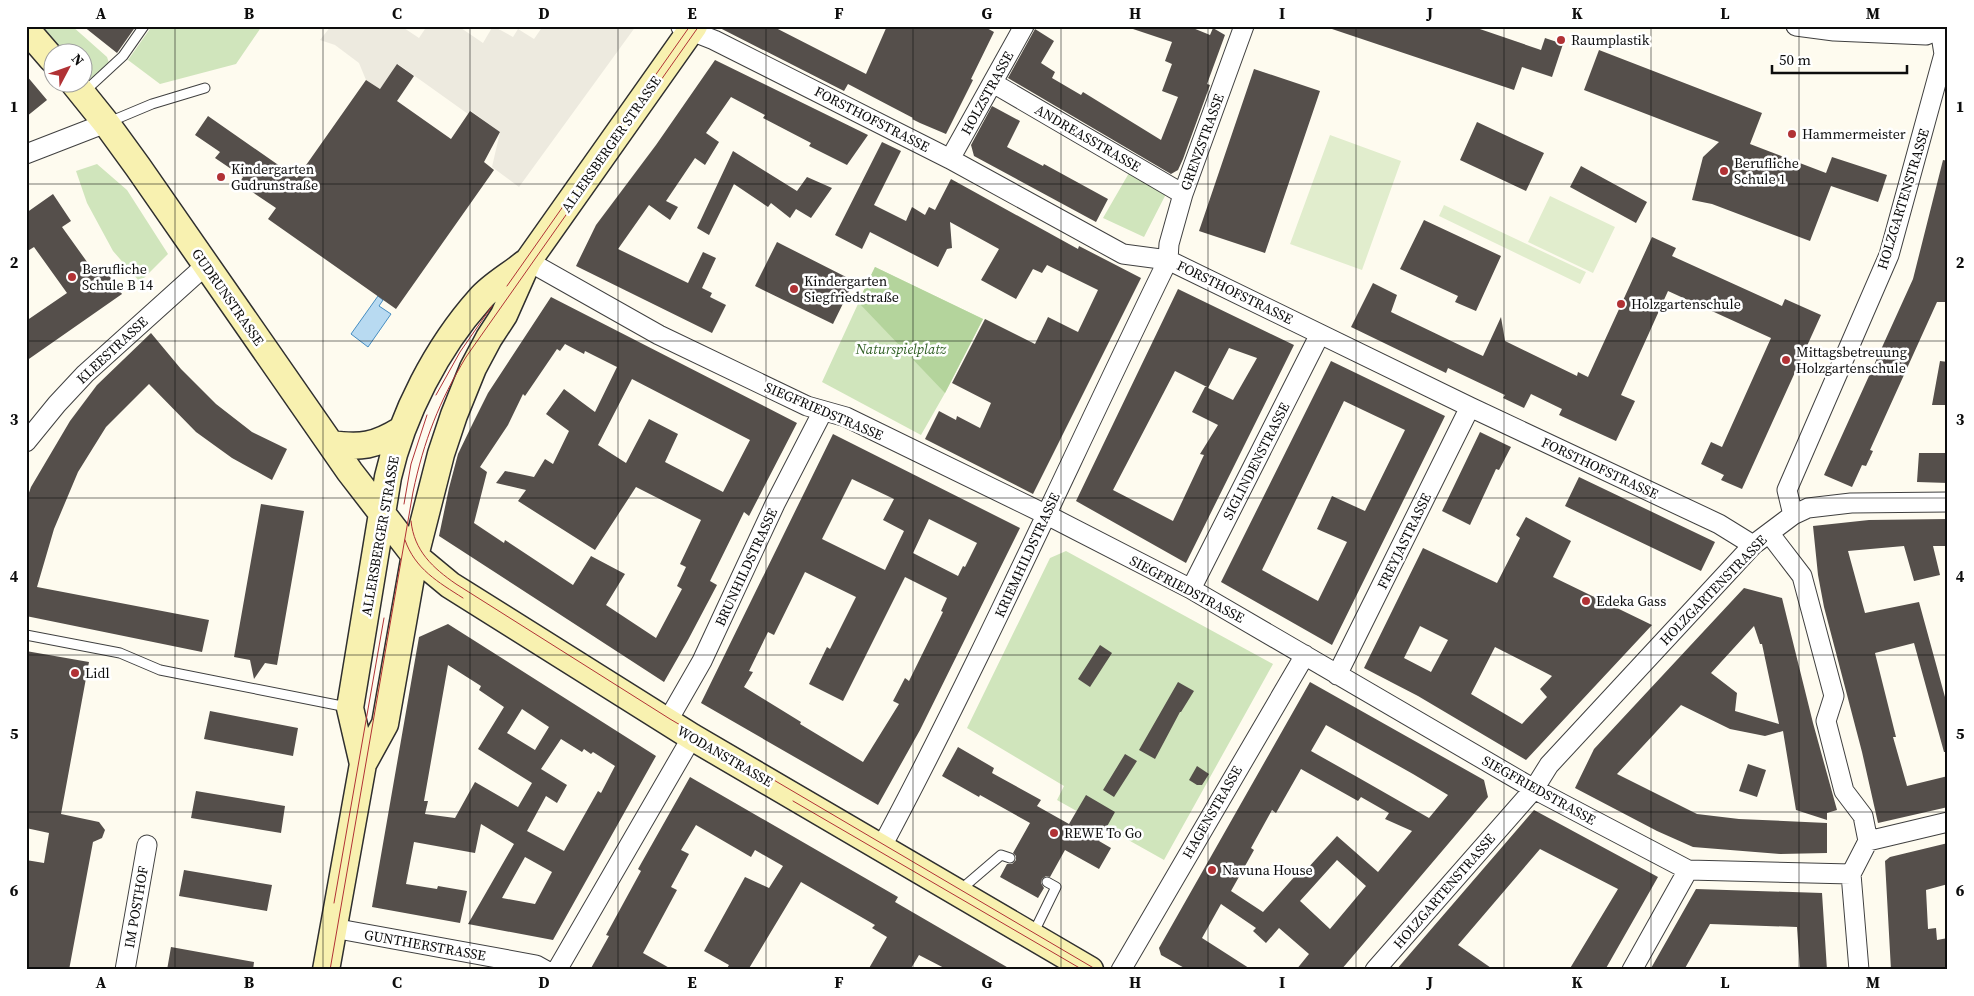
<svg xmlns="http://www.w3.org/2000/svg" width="1974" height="996" viewBox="0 0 1974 996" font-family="'Source Serif 4',serif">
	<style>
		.green { fill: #d0e5bc }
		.forest { fill: #b4d49c }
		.pitch { fill: #e1edcd }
		.plaza { fill: #edeadf }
		.water { fill: #b8daf1; stroke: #468dc1 }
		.building { fill: #554f4b; fill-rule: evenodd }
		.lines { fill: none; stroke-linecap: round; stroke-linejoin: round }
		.lane-casing { stroke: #404040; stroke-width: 11 }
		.street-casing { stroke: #404040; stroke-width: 21 }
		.secondary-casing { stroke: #2f2f2f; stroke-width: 29 }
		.lane { stroke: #fff; stroke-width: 9 }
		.street { stroke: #fff; stroke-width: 19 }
		.secondary { stroke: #f8f1b0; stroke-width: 26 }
		.tram { stroke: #b13235; stroke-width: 1 }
		.grid { fill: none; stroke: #0d0d0d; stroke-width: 1; stroke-opacity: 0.55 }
		.poi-dot { fill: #b13235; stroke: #fff; stroke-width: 2 }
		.labels { text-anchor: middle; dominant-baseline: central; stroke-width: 5; stroke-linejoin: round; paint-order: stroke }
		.poi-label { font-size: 14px; fill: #0d0d0d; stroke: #fff; text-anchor: start }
		.street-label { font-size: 14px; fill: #0d0d0d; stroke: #fff }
		.park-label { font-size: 14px; font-style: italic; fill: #2f5f23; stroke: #fff }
		.neatline { fill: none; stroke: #0d0d0d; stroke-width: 2 }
		.grid-label { font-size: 16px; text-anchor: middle; font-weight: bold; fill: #0d0d0d }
	</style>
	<rect width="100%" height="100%" fill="#fefbef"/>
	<!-- green -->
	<path class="green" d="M41 26H72L107 57 109 63 88 81 83 74 82 52H64Z
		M152 26H262L236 64 160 84 128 60Z
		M97 164 127 190 168 254 140 282 113 251 87 203 76 171Z
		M1129 173 1166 194 1144 237 1103 218Z
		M875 267 983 319 945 393 921 435 822 382Z
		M1066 551 1273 664 1164 860 1057 800 1064 786 967 728 1050 558Z"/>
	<!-- forest -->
	<path class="forest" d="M875 267 983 319 945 393 858 302Z"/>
	<!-- pitch -->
	<path class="pitch" d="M1330 135 1401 161 1362 270 1290 244Z
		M1550 196 1615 227 1593 273 1528 242Z
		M1444 205 1586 272 1580 284 1439 216Z"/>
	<!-- plaza -->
	<path class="plaza" d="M331 26H401L419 38 427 26H458L483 43 493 26 513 37 518 29 534 39 543 26H636L519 187 492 167 500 132 471 111 468 114 398 64 380 89 366 80 359 63 335 45 320 40Z"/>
	<!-- water -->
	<path class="water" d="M378 296 383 300 379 306 391 314 368 347 351 334Z"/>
	<!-- building -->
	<path class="building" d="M83 26H136L117 53Z
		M716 26H772L866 74 887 26H983L994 32 971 79 973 80 946 134 920 123 912 119 913 118 848 84 844 91Z
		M1134 26H1188L1210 35 1213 28 1225 35 1207 84 1210 85 1183 159 1178 170 1171 174 1008 78 1035 29 1054 41 1041 63 1055 72 1052 78 1081 95 1083 92 1161 140 1178 97 1162 91 1172 64 1165 61 1172 42 1133 29Z
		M1333 26H1471L1541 50 1545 38 1563 44 1552 77 1522 67 1514 90 1332 29Z
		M1599 50 1762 113 1750 144 1826 173 1832 157 1887 175 1878 202 1831 186 1810 241 1712 204 1692 200 1703 157 1719 142 1584 90Z
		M715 60 868 135 847 165 809 146 811 143 763 118 765 115 731 97 706 133 719 142 705 165 695 158 666 201 678 207 670 220 649 205 618 249 688 283 703 252 716 258 702 288 712 293 710 297 726 305 712 333 576 266 596 225 656 145Z
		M397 64 414 76 397 101 451 139 470 111 500 132 484 162 494 170 396 309 268 219 276 208 239 183 243 177 215 158 220 152 195 135 208 116 297 178 366 80 380 89Z
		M1254 69 1320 91 1265 253 1199 231Z
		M26 75 47 100 26 117Z
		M992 106 1020 121 1007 147 1043 166 1044 164 1108 199 1096 222 974 156 971 145Z
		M1477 122 1544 153 1526 191 1460 160Z
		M882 142 901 151 874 205 906 221 912 207 925 215 929 207 935 210 951 179 1078 249 1079 246 1141 278 1033 494 925 439 939 411 956 420 957 416 980 428 991 403 952 383 985 319 1035 344 1048 317 1078 332 1098 290 1047 265 1042 273 1033 269 1016 299 981 280 999 249 950 222 952 248 947 249 938 267 870 232 862 249 835 235Z
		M733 151 797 191 807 177 832 188 811 218 796 209 790 218 771 203 768 207 734 184 709 235 697 228Z
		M1943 160 1948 161V302H1937L1870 450 1873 451 1866 466 1862 465 1852 487 1824 475 1913 279Z
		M1581 166 1647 202 1636 223 1570 187Z
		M53 194 71 221 62 227 95 273 103 267 122 294 26 361V321L67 293 34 247 26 252V213Z
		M1424 220 1501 256 1476 311 1455 302 1458 296 1400 269Z
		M1652 237 1676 248 1672 256 1782 306 1785 299 1821 315 1742 489 1721 480 1724 475 1701 464 1711 442 1722 447 1771 338 1668 291 1621 395 1635 401 1616 441 1559 415 1562 409 1531 394 1524 408 1503 398 1505 395 1448 368 1446 373 1351 327 1373 283 1397 295 1391 312 1472 351 1483 356 1501 317 1505 341 1577 376 1578 372 1588 377Z
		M777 242 854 281 833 324 755 286Z
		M1178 289 1294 345 1186 563 1076 501ZM1229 348 1257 358 1233 400 1208 388ZM1175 371 1207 387H1205L1192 412 1218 425 1200 454 1204 455 1173 521 1113 490Z
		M551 297 797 423 749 516 744 512 710 581 717 585 688 640 664 682 439 536 449 488 458 454 473 423 488 393ZM565 344 584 354 585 351 617 367 595 412 564 389 546 414 569 431 553 464 545 459 534 477 505 471 496 483 526 490 518 501 595 550 636 487 701 520 680 564 686 567 677 586 682 589 656 638 606 605 625 574 591 556 573 585 505 540 504 543 474 523 487 472 480 467 508 425 523 394 525 396 557 349 560 351ZM632 379 750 440 723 492 665 462 678 434 649 419 626 463 598 445Z
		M151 333 181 369 216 404 252 432 287 449 272 480 232 458 196 432 149 384 106 427 78 472 54 529 37 587 209 620 202 652 26 616V501L31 487 70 421 97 385Z
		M1331 361 1445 416 1332 645 1221 582ZM1344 401 1405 430 1365 511 1332 496 1317 529 1347 542 1318 601 1262 570Z
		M1940 361 1948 362V405H1932Z
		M1480 432 1511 447 1499 470 1496 469 1470 525 1442 511Z
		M833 434 1020 528 920 730 878 805 701 703ZM852 479 894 499 883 520 904 531 885 570 822 539ZM929 519 977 543 965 567 963 566 958 576 913 553ZM805 572 856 597 830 649 827 647 809 684 843 701 905 577 947 598 941 611 943 612 909 681 905 678 893 701 899 704 863 762 800 724 801 722 744 687 753 672 749 671 768 632 774 635Z
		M1919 453H1948V483L1917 482Z
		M1579 477 1715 542 1701 571 1565 506Z
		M261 504 304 511 277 665 265 663 254 679 250 660 234 657Z
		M1526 517 1571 541 1553 577 1652 625 1526 760 1418 696 1364 668 1423 548 1497 583 1520 538 1516 535ZM1420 626 1448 640 1431 672 1404 658ZM1495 647 1552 676 1540 689 1547 697 1522 724 1471 694Z
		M1948 519V546H1933L1940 575 1914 581 1904 546 1848 551 1865 613 1919 602 1948 708V752H1944L1914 643 1875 653 1896 737H1893L1907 786 1948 776V807L1878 823 1862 752 1824 607 1818 575 1813 526 1869 520Z
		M1744 588 1782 598 1813 723 1837 810 1827 813V820L1796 810 1783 731 1765 736 1730 729 1681 705 1617 774 1697 814 1739 819 1827 823V853L1780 854 1693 847 1657 831 1575 788 1594 749ZM1754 626 1760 644H1762L1779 724 1735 711 1737 693 1711 673Z
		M448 624 656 756 553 940 468 924 514 844 481 824 475 853 414 842 406 884 437 889 438 886 467 891 460 923 372 907 419 637ZM448 665 481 686 479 690 504 707 478 749 532 783 518 807 475 782 455 818 425 814 428 801H424ZM522 709 549 727 535 750 507 733ZM561 739 582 752 584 749 591 754 593 752 615 766 601 793 598 791 564 851 527 831 546 796 557 803 567 785 541 769ZM525 857 552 872 535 904 502 898Z
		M1100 645 1112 653 1090 687 1078 679Z
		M26 651 89 662 61 814 99 822 105 830 102 838 93 842 69 970H26V895L29 880 26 879V860L44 863 49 833 26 828Z
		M1178 682 1194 691 1181 712H1180L1155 759 1139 750Z
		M1310 682 1484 780 1488 797 1341 970H1296L1309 954 1279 928 1266 943 1253 931 1256 928 1221 904 1202 938 1252 970H1188L1161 955 1159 948ZM1326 725 1413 774 1448 795 1429 818 1359 778 1311 751ZM1301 769 1358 801 1361 797 1389 813 1385 819 1412 831 1378 872 1337 836 1307 869 1304 866 1263 912 1231 891 1254 850 1251 848 1272 810 1276 813ZM1337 860 1366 886 1330 929 1300 901Z
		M210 711 298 728 293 756 204 739Z
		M958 747 994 768 992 773 1041 800 1037 806 1069 824 1086 795 1115 812 1099 841 1111 848 1099 869 1065 850 1050 877 1046 876 1042 879 1041 883 1044 888 1038 898 1000 877 1007 864H1012L1016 860V856L1013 853 1030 823 980 795 979 797 942 776Z
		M1125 754 1137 761 1114 797 1103 790Z
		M1748 764 1766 770 1757 797 1739 791Z
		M1197 766 1209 774 1202 785H1197L1189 780Z
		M690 777 898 897 895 902 1012 970H948L919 955 910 970H868L887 937 872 928 875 925 801 882 748 970H726L729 965 704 951 745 877 769 888 783 866 755 850 751 857 696 825 681 850 689 854 671 887 677 890 643 953 673 970H590L609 936 606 935 641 871 638 869Z
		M196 791 285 806 281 833 191 818Z
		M1534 810 1658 877 1605 970H1569L1618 889 1540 849 1458 945 1494 970H1396Z
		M1948 843V884L1926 890 1928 929 1936 928 1937 940 1948 938V970H1891L1885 861 1890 857Z
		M184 870 272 885 267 911 179 896Z
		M1696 889 1822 893 1827 970H1800L1797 927 1710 924 1684 970H1650Z
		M171 947 254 962 253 970H167Z"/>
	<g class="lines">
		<!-- lane casing -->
		<g class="lane-casing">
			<path id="lane" d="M84 92 123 56 144 26
				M109 122 152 104 205 88
				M26 635 120 653 160 670 347 707
				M959 891 1001 855 1010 858
				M1033 934 1056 887 1047 882"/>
		</g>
		<!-- street casing -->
		<g class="street-casing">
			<path id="street" d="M1796 26 1834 31 1926 35 1940 29
				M681 27 714 40 950 159 1123 254 1168 260 1470 407 1719 524 1753 545
				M993 83 1183 194
				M26 154 106 123
				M950 159 1024 26
				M528 261 659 335 807 406 846 417 1047 515 1191 589 1534 789 1688 870 1851 874
				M26 442 57 404 85 374 206 265
				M1793 515 1787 490 1889 255 1944 54 1940 29 1942 26
				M1769 533 1802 576 1834 696 1826 721 1844 791 1863 816 1868 841 1851 874 1859 970
				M1191 589 1320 334
				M1337 675 1470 407
				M667 722 702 661 775 504 823 411
				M1868 841 1948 822
				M881 848C984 655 1072 456 1168 260L1169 244 1183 194 1244 26
				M333 928 536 965 545 970
				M125 970 147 845
				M557 970 692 737
				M1121 970 1305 655
				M1375 970 1534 789 1549 765 1753 545 1793 515 1808 508 1851 503 1948 502
				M1632 970 1688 870"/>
		</g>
		<!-- secondary casing -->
		<g class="secondary-casing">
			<path id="secondary" d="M26 29 52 59
				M73 82 106 123 138 167 350 472 415 556 450 585 692 737 1090 970
				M331 444C361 448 375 446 401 430
				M363 764 350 708 388 477C402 415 437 347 480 299 492 285 511 275 525 263
				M326 970 363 764 385 724 414 560 441 454 454 415 473 368 489 338 504 315 528 261 694 26"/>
		</g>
		<!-- lane -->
		<use href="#lane" class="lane"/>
		<!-- street -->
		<use href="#street" class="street"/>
		<!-- secondary -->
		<use href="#secondary" class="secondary"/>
		<!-- tram -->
		<path class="tram" d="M507 286 690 26
			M436 395 460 352 492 306
			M404 504 411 464 427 415
			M411 521C414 551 433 568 456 584L670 719 1097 970
			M405 540C415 569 438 582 463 598
			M793 801 1083 970
			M334 903 384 618
			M330 970 413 492C424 440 439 402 466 357L699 26"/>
	</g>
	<!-- grid -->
	<path class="grid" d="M175 26V970M323 26V970M470 26V970M618 26V970M766 26V970M913 26V970M1061 26V970M1208 26V970M1356 26V970M1504 26V970M1651 26V970M1799 26V970M26 184H1948M26 341H1948M26 498H1948M26 655H1948M26 812H1948"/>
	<!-- markers -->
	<g class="poi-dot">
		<circle cx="1561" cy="40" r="5"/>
		<circle cx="1792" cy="134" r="5"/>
		<circle cx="1724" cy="171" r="5"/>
		<circle cx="221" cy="177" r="5"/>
		<circle cx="72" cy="277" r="5"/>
		<circle cx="794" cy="289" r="5"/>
		<circle cx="1621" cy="304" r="5"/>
		<circle cx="1786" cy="360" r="5"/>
		<circle cx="1586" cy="601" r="5"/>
		<circle cx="75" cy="673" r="5"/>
		<circle cx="1054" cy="833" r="5"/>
		<circle cx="1212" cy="870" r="5"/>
	</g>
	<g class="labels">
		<!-- poi labels -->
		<g class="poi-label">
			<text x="1571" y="40">Raumplastik</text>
			<text x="1802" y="134">Hammermeister</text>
			<text x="1734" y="163">Berufliche<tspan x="1734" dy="16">Schule 1</tspan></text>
			<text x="231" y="169">Kindergarten<tspan x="231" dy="16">Gudrunstraße</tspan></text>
			<text x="82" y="269">Berufliche<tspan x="82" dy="16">Schule B 14</tspan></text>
			<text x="804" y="281">Kindergarten<tspan x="804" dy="16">Siegfriedstraße</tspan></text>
			<text x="1631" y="304">Holzgartenschule</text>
			<text x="1796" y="352">Mittagsbetreuung<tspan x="1796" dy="16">Holzgartenschule</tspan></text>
			<text x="1596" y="601">Edeka Gass</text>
			<text x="85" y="673">Lidl</text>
			<text x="1064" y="833">REWE To Go</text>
			<text x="1222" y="870">Navuna House</text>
		</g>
		<!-- street labels -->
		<g class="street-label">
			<text transform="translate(987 93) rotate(-61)">HOLZSTRASSE</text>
			<text transform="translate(872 119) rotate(27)">FORSTHOFSTRASSE</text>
			<text transform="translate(1088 138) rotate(30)">ANDREASSTRASSE</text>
			<text transform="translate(1202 142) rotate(-70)">GRENZSTRASSE</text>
			<text transform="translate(611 144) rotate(-55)">ALLERSBERGER STRASSE</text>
			<text transform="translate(1903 199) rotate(-73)">HOLZGARTENSTRASSE</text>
			<text transform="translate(1235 292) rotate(26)">FORSTHOFSTRASSE</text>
			<text transform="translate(228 297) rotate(55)">GUDRUNSTRASSE</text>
			<text transform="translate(112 350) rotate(-43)">KLEESTRASSE</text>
			<text transform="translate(824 411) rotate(23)">SIEGFRIEDSTRASSE</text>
			<text transform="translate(1256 461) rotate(-63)">SIGLINDENSTRASSE</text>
			<text transform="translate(1600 468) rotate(25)">FORSTHOFSTRASSE</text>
			<text transform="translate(380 536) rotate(-80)">ALLERSBERGER STRASSE</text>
			<text transform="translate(1404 541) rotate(-64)">FREYJASTRASSE</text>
			<text transform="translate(1027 555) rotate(-65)">KRIEMHILDSTRASSE</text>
			<text transform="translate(746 567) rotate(-65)">BRUNHILDSTRASSE</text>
			<text transform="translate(1187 589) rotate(28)">SIEGFRIEDSTRASSE</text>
			<text transform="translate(1713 590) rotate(-46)">HOLZGARTENSTRASSE</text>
			<text transform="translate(725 756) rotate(30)">WODANSTRASSE</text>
			<text transform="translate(1539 790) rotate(29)">SIEGFRIEDSTRASSE</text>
			<text transform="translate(1212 812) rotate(-60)">HAGENSTRASSE</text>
			<text transform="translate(1444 891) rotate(-49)">HOLZGARTENSTRASSE</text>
			<text transform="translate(136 907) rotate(-80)">IM POSTHOF</text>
			<text transform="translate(425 945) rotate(10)">GUNTHERSTRASSE</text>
		</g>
		<!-- park labels -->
		<g class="park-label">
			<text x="901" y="349">Naturspielplatz</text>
		</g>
	</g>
	<!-- border -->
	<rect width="1974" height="996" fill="none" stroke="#ffffff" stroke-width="55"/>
	<!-- north arrow -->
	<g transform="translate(68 68) rotate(49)"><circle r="24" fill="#ffffff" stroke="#9e9e9e"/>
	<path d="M0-4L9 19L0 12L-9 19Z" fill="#b13235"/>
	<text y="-8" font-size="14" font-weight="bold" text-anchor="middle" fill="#0d0d0d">N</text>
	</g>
	<!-- scale -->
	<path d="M1772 65v8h135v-8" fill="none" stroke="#0d0d0d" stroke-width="2.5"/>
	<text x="1779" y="65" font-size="15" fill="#0d0d0d" stroke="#ffffff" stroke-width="4" paint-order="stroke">50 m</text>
	<rect x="28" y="28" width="1918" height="940" class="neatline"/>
	<g class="grid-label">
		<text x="101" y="19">A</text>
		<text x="249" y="19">B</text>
		<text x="397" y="19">C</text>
		<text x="544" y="19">D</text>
		<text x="692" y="19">E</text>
		<text x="839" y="19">F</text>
		<text x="987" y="19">G</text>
		<text x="1135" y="19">H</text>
		<text x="1282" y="19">I</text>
		<text x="1430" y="19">J</text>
		<text x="1577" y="19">K</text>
		<text x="1725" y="19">L</text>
		<text x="1873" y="19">M</text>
		<text x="14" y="112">1</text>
		<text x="1960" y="112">1</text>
		<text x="14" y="268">2</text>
		<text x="1960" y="268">2</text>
		<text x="14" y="425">3</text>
		<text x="1960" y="425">3</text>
		<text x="14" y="582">4</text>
		<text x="1960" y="582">4</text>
		<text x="14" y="739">5</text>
		<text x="1960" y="739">5</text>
		<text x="14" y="896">6</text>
		<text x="1960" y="896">6</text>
		<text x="101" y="988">A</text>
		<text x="249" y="988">B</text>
		<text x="397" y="988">C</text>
		<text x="544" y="988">D</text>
		<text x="692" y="988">E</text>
		<text x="839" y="988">F</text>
		<text x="987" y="988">G</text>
		<text x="1135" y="988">H</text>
		<text x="1282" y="988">I</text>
		<text x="1430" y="988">J</text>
		<text x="1577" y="988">K</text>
		<text x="1725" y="988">L</text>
		<text x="1873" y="988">M</text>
	</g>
</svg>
